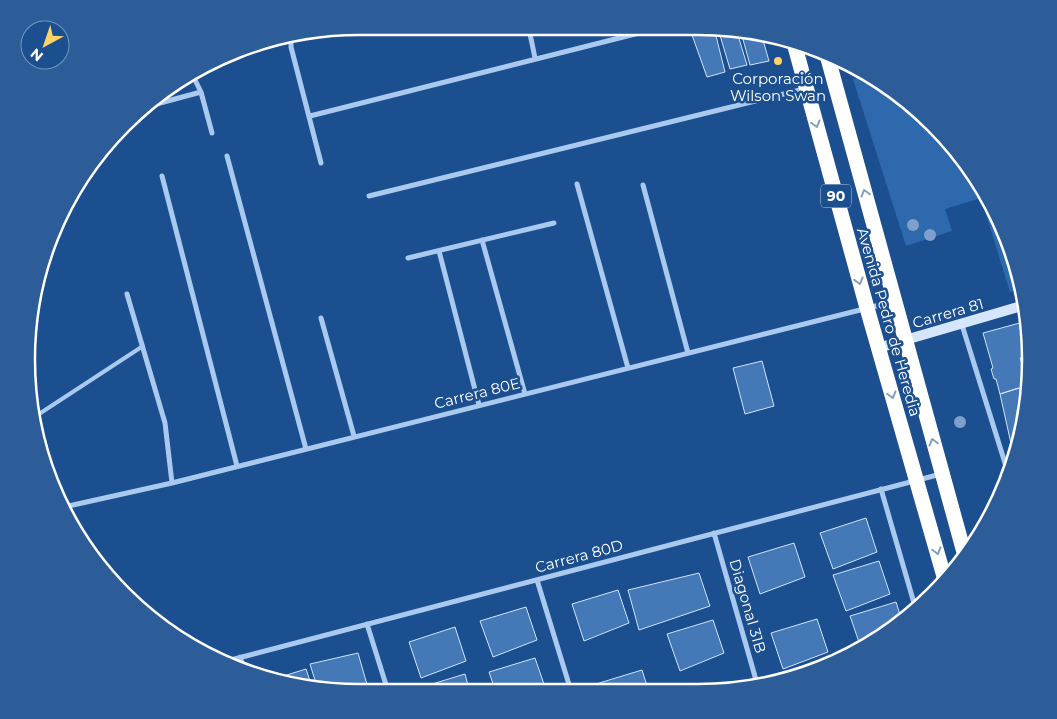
<svg xmlns="http://www.w3.org/2000/svg" width="1057" height="719" viewBox="0 0 1057 719" font-family="Montserrat,sans-serif">
	<style>
		.green { fill: #2e69ad }
		.building { fill: #4478b7; stroke: #cfe3fa }
		.lines { fill: none; stroke-linecap: round; stroke-linejoin: round }
		.lane { stroke: #a9c9ee; stroke-width: 4 }
		.street { stroke: #a9c9ee; stroke-width: 5 }
		.secondary { stroke: #d6e6fa; stroke-width: 10 }
		.highway { stroke: #fff; stroke-width: 15 }
		.tree { fill: #7ea0ca }
		.oneway { stroke: #829ec1 }
		.poi-dot { fill: #ffd166; stroke: #1b4f8f; stroke-width: 2 }
		.labels { text-anchor: middle; dominant-baseline: central; stroke-width: 5; stroke-linejoin: round; paint-order: stroke }
		.shield { fill: #1b4f8f; stroke: #bbcadd; stroke-width: 1 }
		.shield-label { font-size: 14px; font-weight: bold; fill: #fff }
		.poi-label { font-size: 15px; fill: #fff; stroke: #1b4f8f }
		.street-label { font-size: 15px; fill: #fff; stroke: #1b4f8f }
		.rim { fill: none; stroke: #fff; stroke-width: 2.5 }
	</style>
	<rect width="100%" height="100%" fill="#1b4f8f"/>
	<!-- green -->
	<path class="green" d="M866 75 933 124 974 174 1005 232 1022 288 1010 292 981 198 945 209 952 231 906 246 853 79Z"/>
	<!-- building -->
	<path class="building" d="M715 32 725 72 707 77 692 35Z
		M719 32H737L747 65 730 69Z
		M741 32 761 33 769 61 750 65Z
		M1027 321 1030 355 1020 358 1026 378 1021 379 1023 387 1000 394 996 379H994L991 369 993 368 983 333Z
		M762 361 774 406 745 414 733 368Z
		M1018 388 1027 396 1024 424 1018 447 1012 448 1000 394Z
		M866 518 877 552 833 569 820 533Z
		M794 543 805 577 760 594 748 557Z
		M879 561 890 594 846 611 833 575Z
		M699 573 710 606 639 630 628 590Z
		M618 590 629 623 584 641 572 604Z
		M896 602 902 621 883 636 861 648 850 616Z
		M526 607 537 640 493 657 480 621Z
		M817 619 828 652 783 669 771 633Z
		M713 620 724 653 680 671 667 634Z
		M455 627 466 661 421 678 409 642Z
		M358 653 368 688 317 687 310 664Z
		M535 658 546 690H495L489 672Z
		M306 669 312 687 295 686 274 679Z
		M642 670 649 692 598 691 596 684Z
		M465 674 469 689 419 688Z
		M733 684 734 689 709 692Z"/>
	<g class="lines">
		<!-- lane -->
		<path class="lane" d="M39 414 143 346"/>
		<!-- street -->
		<path class="street" d="M529 29 535 58
			M291 37V47L321 163
			M192 74 201 92
			M149 106 201 92 212 133
			M310 116 647 31
			M227 156 306 449
			M162 176 237 466
			M577 184 628 368
			M643 185 688 353
			M369 196 804 89
			M482 240 525 394
			M439 251 479 405
			M408 258 554 223
			M127 294 165 423 172 483
			M321 318 354 436
			M962 325 1009 476
			M881 489 916 610
			M64 507 172 483 892 302
			M714 533 758 687
			M537 580 571 691
			M367 624 387 688
			M240 657 244 669
			M223 662 941 474"/>
		<!-- secondary -->
		<path class="secondary" d="M878 348 1025 305"/>
		<!-- highway -->
		<path class="highway" d="M794 43 867 308 945 580
			M827 55 965 556"/>
	</g>
	<!-- trees -->
	<g class="tree">
		<circle cx="913" cy="225" r="6"/>
		<circle cx="930" cy="235" r="6"/>
		<circle cx="960" cy="422" r="6"/>
	</g>
	<!-- one-way arrows -->
	<defs><path id="oneway-chevron" d="M-2-3.5L2.5 0L-2 3.5" fill="none" stroke-width="1.6" stroke-linecap="round" stroke-linejoin="round" transform="scale(1.25)"/></defs>
	<g class="oneway">
		<use href="#oneway-chevron" transform="translate(816 124) rotate(75)"/>
		<use href="#oneway-chevron" transform="translate(865 193) rotate(-105)"/>
		<use href="#oneway-chevron" transform="translate(859 281) rotate(75)"/>
		<use href="#oneway-chevron" transform="translate(892 395) rotate(74)"/>
		<use href="#oneway-chevron" transform="translate(933 442) rotate(-105)"/>
		<use href="#oneway-chevron" transform="translate(937 551) rotate(74)"/>
	</g>
	<!-- markers -->
	<circle class="poi-dot" cx="778" cy="61" r="5"/>
	<g class="labels">
		<!-- shield labels -->
		<rect class="shield" x="821" y="184.5" width="30" height="23" rx="4"/>
		<g class="shield-label">
			<text x="836" y="196">90</text>
		</g>
		<!-- poi labels -->
		<g class="poi-label">
			<text x="778" y="78">Corporación<tspan x="778" dy="17">Wilson Swan</tspan></text>
		</g>
		<!-- street labels -->
		<g class="street-label">
			<text transform="translate(948 313) rotate(-16)">Carrera 81</text>
			<text transform="translate(889 322) rotate(74)">Avenida Pedro de Heredia</text>
			<text transform="translate(477 393) rotate(-14)">Carrera 80E</text>
			<text transform="translate(579 556) rotate(-15)">Carrera 80D</text>
			<text transform="translate(748 606) rotate(74)">Diagonal 31B</text>
		</g>
	</g>
	<!-- crop -->
	<path d="M0 0H1057V719H0ZM359 35H698A324 324 0 0 1 1022 359V360A324 324 0 0 1 698 684H359A324 324 0 0 1 35 360V359A324 324 0 0 1 359 35Z" fill="#2d5d98" fill-rule="evenodd"/>
	<path class="rim" d="M359 35H698A324 324 0 0 1 1022 359V360A324 324 0 0 1 698 684H359A324 324 0 0 1 35 360V359A324 324 0 0 1 359 35Z"/>
	<!-- north arrow -->
	<g transform="translate(45 45) rotate(220)"><circle r="24" fill="#1b4f8f" stroke="#7695bc"/>
	<path d="M0-4L9 19L0 12L-9 19Z" fill="#ffd166"/>
	<text y="-8" font-size="14" font-weight="bold" text-anchor="middle" fill="#ffffff">N</text>
	</g>
</svg>
